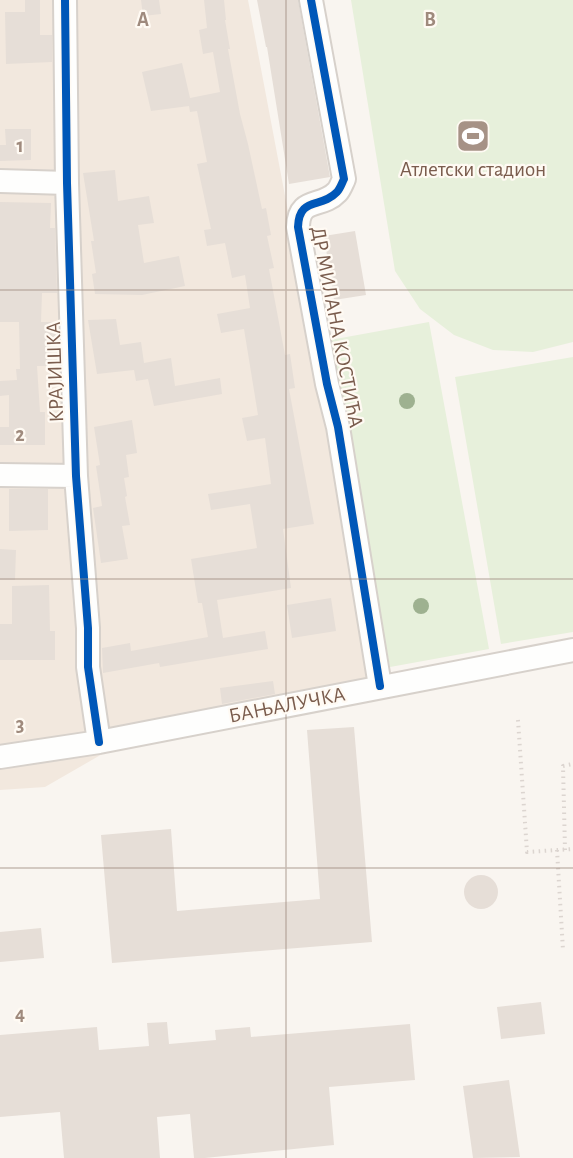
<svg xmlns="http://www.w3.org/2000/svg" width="573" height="1158" viewBox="0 0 573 1158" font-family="'Alegreya Sans',sans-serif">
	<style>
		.residential { fill: #f2e8de }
		.green { fill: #e7f0db }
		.building { fill: #e6ded7 }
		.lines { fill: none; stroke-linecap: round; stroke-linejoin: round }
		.minor-casing { stroke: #d7d1cb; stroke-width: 26 }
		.path { stroke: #dcd5d0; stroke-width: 4; stroke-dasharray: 1.5 4.5; stroke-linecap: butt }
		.minor { stroke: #fefefd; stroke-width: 22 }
		.cycleway-casing { stroke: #fffaf3; stroke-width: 11 }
		.cycleway { stroke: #0057b8; stroke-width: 8 }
		.tree { fill: #9eb190 }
		.grid { fill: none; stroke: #9f8a7d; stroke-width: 1.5; stroke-opacity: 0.55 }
		.labels { text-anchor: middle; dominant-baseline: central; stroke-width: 4.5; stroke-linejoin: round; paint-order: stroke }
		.poi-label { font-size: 21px; fill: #7a5c4d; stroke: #fffaf3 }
		.street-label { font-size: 21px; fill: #7a5c4d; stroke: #fffaf3 }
		.grid-label { font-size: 20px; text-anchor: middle; font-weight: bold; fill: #9f8a7d; stroke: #fffaf3; stroke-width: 4.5; stroke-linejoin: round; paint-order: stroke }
	</style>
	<rect width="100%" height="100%" fill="#f9f5f0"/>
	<!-- residential -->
	<path class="residential" d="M0 0H248L379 693 104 753 45 787 0 790Z"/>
	<!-- green -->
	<path class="green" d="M351 0H573V342L533 352 493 350 454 335 420 309 395 271Z
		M429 322 489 649 390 667 330 340Z
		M573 357V632L501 644 455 377Z"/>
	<!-- building -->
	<path class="building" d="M25 0H40V35H52V62L6 64 5 12H25Z
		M141 0H159L161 14 143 16Z
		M204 0H224L226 20H225L230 49H228L240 114 248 144 262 209 266 208 271 235 267 236 274 268 269 269 285 355 290 354 295 388 289 389 314 524 283 529 291 588 217 600 223 638 265 631 268 649 160 667 159 663 103 673 102 648 130 643 131 651 208 637 202 603H198L191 559 257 548 250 504 211 510 208 494 271 484 265 438 247 441 242 418 258 415 244 329 221 333 217 314 250 308 245 275 232 278 225 243 207 246 204 230 211 229 197 164 207 162 197 111 190 112 189 106 151 111 142 72 182 63 190 98 220 92 213 52 203 54 199 30 207 28Z
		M257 0H298L330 177 289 184 267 47H266Z
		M5 129H31V160L0 161V145H6Z
		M115 170 118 201 149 196 154 223 138 225 144 263 179 256 185 286 142 295 95 294 92 274 96 273 91 241H94L83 173Z
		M0 202 51 203 50 228H55L57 293H42L41 322H58V344L51 345 52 366H37L40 412H45V445H0V427H9V395L0 396V381L17 380 16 369H20L19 322H0Z
		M355 231 366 295 334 300 324 236Z
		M116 319 120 345 141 342 144 363 171 358 175 386 220 378 222 394 154 406 148 379 136 381 134 370 97 374 88 320Z
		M132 420 137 453 126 455 129 477 124 478 127 496 125 497 130 525 122 526 128 559 101 563 93 508 102 506 96 466 100 465 94 427Z
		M9 489H48V530L9 531Z
		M0 549 16 550 15 580H0Z
		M49 585 50 631H55V660H0V624H12V586Z
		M331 598 336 631 292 638 287 605Z
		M273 681 275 694 222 704 220 688Z
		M354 727 372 942 112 963 101 835 171 829 177 911 320 899 307 730Z
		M464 892a17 17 0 1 1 34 0a17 17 0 1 1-34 0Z
		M41 928 44 958 0 962V932Z
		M541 1002 545 1034 501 1039 497 1007Z
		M167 1022 169 1044 216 1040 215 1030 250 1027 251 1037 410 1024 415 1080 329 1087 334 1145 205 1158H194L190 1114 157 1117 160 1158H64L60 1112 0 1117V1035L97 1027 99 1050 149 1046 147 1023Z
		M509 1080 520 1157 473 1158 463 1086Z"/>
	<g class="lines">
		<!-- minor casing -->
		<g class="minor-casing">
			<path id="minor" d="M65 0 67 183 76 476 88 628V667L99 742
				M311 0 344 179C342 183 340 189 337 192 321 209 299 196 298 227L327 384 338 427 380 686
				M0 181 67 183
				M0 475 76 476
				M0 757 99 742 573 650"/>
		</g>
		<!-- path -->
		<path class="path" d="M518 720 527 852 573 849
			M557 850 563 950
			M565 850 563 766 573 764"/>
		<!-- minor -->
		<use href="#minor" class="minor"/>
		<!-- cycleway casing -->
		<g class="cycleway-casing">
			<path id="cycleway" d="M65 0 67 183 76 476 88 628V667L99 742
				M311 0 344 179C342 183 340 189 337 192 321 209 299 196 298 227L327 384 338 427 380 686"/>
		</g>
		<!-- cycleway -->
		<use href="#cycleway" class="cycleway"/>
	</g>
	<!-- trees -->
	<g class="tree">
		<circle cx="407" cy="401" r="8"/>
		<circle cx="421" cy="606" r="8"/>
	</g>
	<!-- grid -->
	<path class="grid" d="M286 0V1158M0 290H573M0 579H573M0 868H573"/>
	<!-- icons -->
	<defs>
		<g id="stadium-square" transform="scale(1.725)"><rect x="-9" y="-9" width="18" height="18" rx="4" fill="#a69286" stroke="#fffaf3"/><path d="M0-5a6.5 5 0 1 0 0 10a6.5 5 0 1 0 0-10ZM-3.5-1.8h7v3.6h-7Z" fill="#fff"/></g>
	</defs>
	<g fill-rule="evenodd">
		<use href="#stadium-square" x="473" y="136"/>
	</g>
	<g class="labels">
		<!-- poi labels -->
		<g class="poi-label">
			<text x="473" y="169">Атлетски стадион</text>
		</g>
		<!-- street labels -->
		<g class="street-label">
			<text transform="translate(337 327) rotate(79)">ДР МИЛАНА КОСТИЋА</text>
			<text transform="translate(55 372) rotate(-92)">КРАЈИШКА</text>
			<text transform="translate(287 705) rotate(-11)">БАЊАЛУЧКА</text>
		</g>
	</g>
	<g class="grid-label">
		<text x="143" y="26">A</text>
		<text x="430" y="26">B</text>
		<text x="20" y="152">1</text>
		<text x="20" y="441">2</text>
		<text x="20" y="731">3</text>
		<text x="20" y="1020">4</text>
	</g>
</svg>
